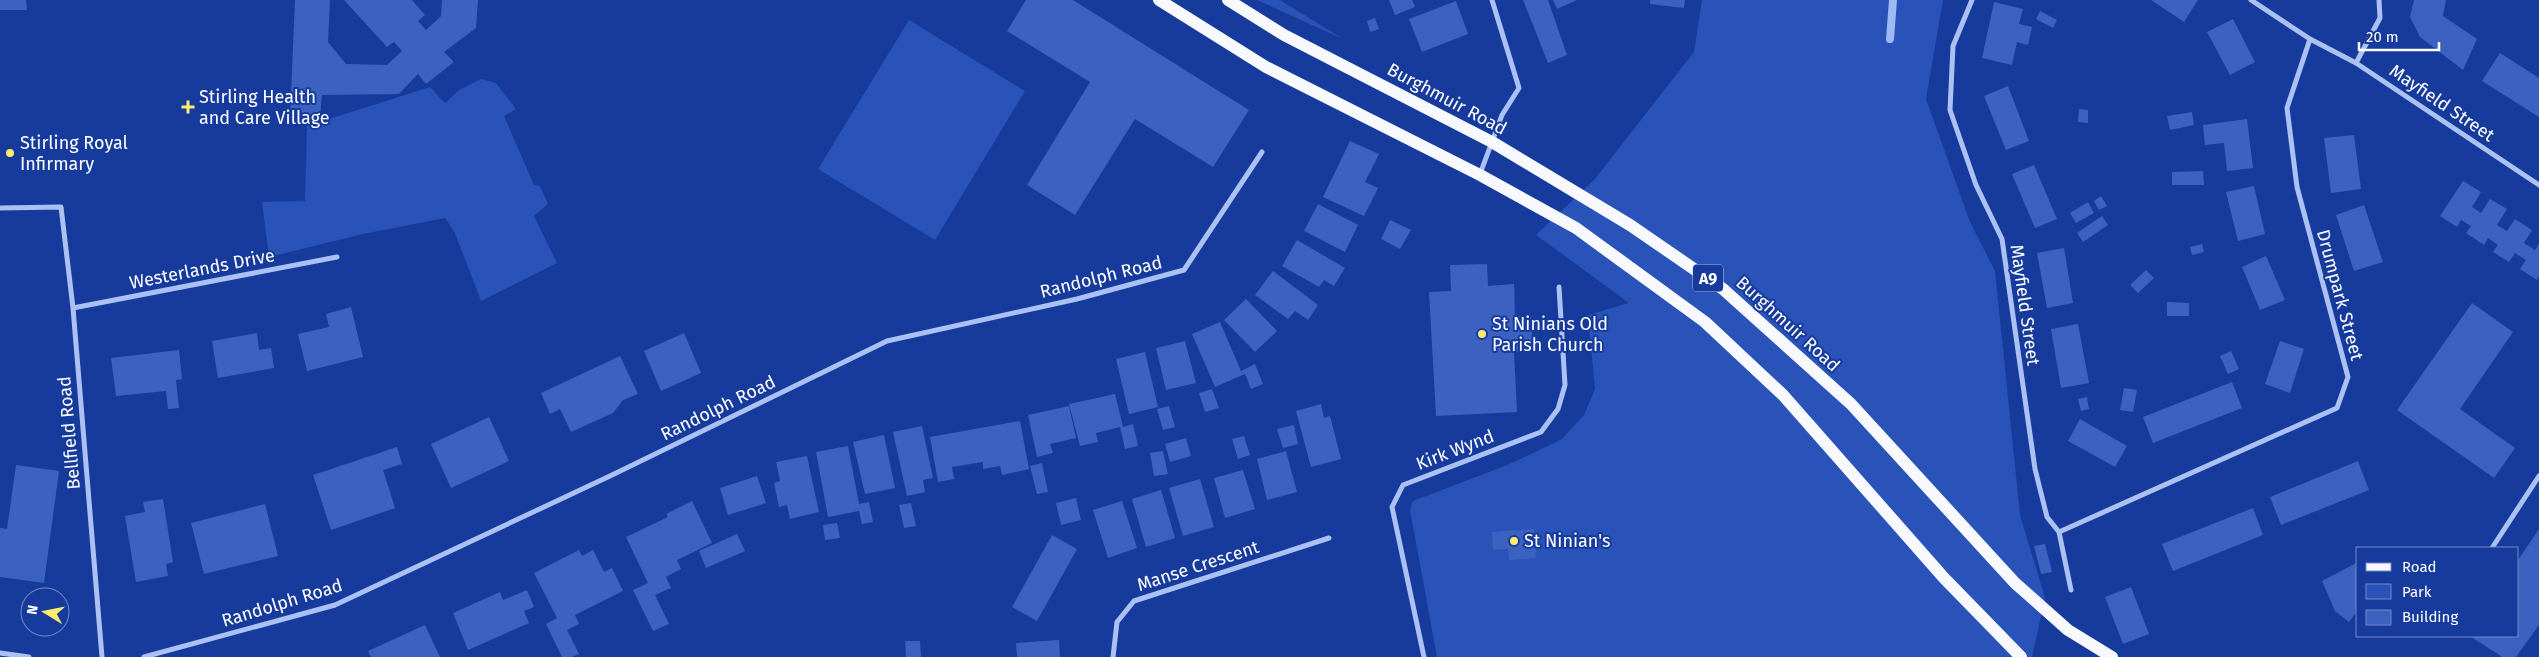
<svg xmlns="http://www.w3.org/2000/svg" width="2539" height="657" viewBox="0 0 2539 657" font-family="'Fira Sans',sans-serif">
	<style>
		.green { fill: #2953b9 }
		.lines { fill: none; stroke-linecap: round; stroke-linejoin: round }
		.stream { stroke: #9fb9f5; stroke-width: 8 }
		.building { fill: #3b61c1 }
		.minor { stroke: #acc1f3; stroke-width: 5 }
		.primary { stroke: #f8f9ff; stroke-width: 12 }
		.poi-dot { fill: #ffec6e; stroke: #163b9c; stroke-width: 2 }
		.labels { text-anchor: middle; dominant-baseline: central; stroke-width: 4; stroke-linejoin: round; paint-order: stroke }
		.shield { fill: #163b9c; stroke: #b9c4e1; stroke-width: 1 }
		.shield-label { font-size: 16px; font-weight: bold; fill: #fff }
		.poi-label { font-size: 18px; fill: #fff; stroke: #163b9c; text-anchor: start }
		.street-label { font-size: 18px; fill: #fff; stroke: #163b9c }
	</style>
	<rect width="100%" height="100%" fill="#163b9c"/>
	<!-- green -->
	<path class="green" d="M1257 0H1280L1343 39Z
		M1702 0H1943L1926 99 1970 222 1995 271 2020 515 2045 598 2032 657H1437L1410 510 1413 501 1510 464 1562 439 1584 415 1595 389 1588 315 1629 303 1536 235 1594 180 1694 52Z
		M909 20 1025 91 935 240 818 169Z
		M481 79 496 83 516 109 504 116 534 185 540 186 548 204 534 216 557 263 481 301 455 233 445 218 363 234 269 257 262 202 305 201 307 126 430 87 445 103 459 90Z"/>
	<g class="lines">
		<!-- stream -->
		<path class="stream" d="M1890 39 1893 0"/>
	</g>
	<!-- building -->
	<path class="building" d="M0 0H26L27 10H0Z
		M295 0H330L328 42 346 64 387 65 402 51 394 42 387 47 344 0H412L425 15 418 21 426 30 441 16 442 0H478L476 28 444 52 454 62 426 84 418 74 399 94 322 95 320 117 290 118Z
		M1026 0H1073L1249 110 1213 167 1135 119 1075 215 1027 185 1090 82 1007 31Z
		M1389 0H1412L1415 7 1395 15Z
		M1523 0H1548L1567 55 1548 63Z
		M1553 0H1577L1557 9Z
		M1650 0H1685L1684 8 1650 4Z
		M2151 0H2198L2184 22Z
		M2414 0H2446L2443 16 2477 39 2463 70 2420 37 2410 17Z
		M1456 1 1468 34 1422 52 1409 19Z
		M1994 2 2023 9 2019 24 2032 27 2028 45 2017 42 2012 65 1982 58Z
		M2040 11 2057 20 2053 28 2036 19Z
		M1375 18 1379 29 1370 32 1367 21Z
		M2233 19 2255 62 2230 75 2207 32Z
		M2500 53 2539 78V117L2482 81Z
		M2008 86 2029 141 2006 150 1984 96Z
		M2079 109 2088 110V123L2078 122Z
		M2192 112 2194 125 2170 130 2167 116Z
		M2247 119 2253 168 2227 171 2224 143 2205 145 2203 125Z
		M2354 135 2361 189 2331 193 2324 138Z
		M1350 141 1379 154 1365 182 1378 188 1364 216 1323 197Z
		M2034 165 2057 219 2035 228 2012 174Z
		M2203 171 2204 185H2172V172Z
		M2463 181 2481 192 2472 207 2481 213 2490 199 2507 209 2497 225 2507 231 2515 219 2532 230 2524 243 2535 250 2539 244V276L2537 280 2520 269 2526 260 2515 253 2509 262 2493 252 2498 245 2488 238 2484 245 2466 233 2471 226 2461 220 2457 227 2440 216Z
		M2254 186 2265 234 2238 241 2226 192Z
		M2101 196 2107 206 2099 210 2094 201Z
		M2088 202 2094 213 2076 223 2070 213Z
		M1318 204 1358 225 1345 252 1304 231Z
		M2364 205 2383 262 2354 271 2336 215Z
		M2102 216 2108 225 2083 242 2077 233Z
		M1390 220 1411 230 1400 249 1381 239Z
		M1297 240 1345 268 1334 286 1324 280 1319 287 1282 266Z
		M2202 244 2204 252 2192 255 2190 247Z
		M2064 248 2073 303 2047 308 2037 253Z
		M2266 256 2285 300 2260 310 2242 267Z
		M1487 264 1488 286 1514 284 1515 317 1531 316 1533 351 1514 352 1517 412 1436 416 1429 292 1451 291 1450 265Z
		M2146 270 2154 278 2138 293 2130 285Z
		M1273 271 1318 305 1308 320 1295 311 1288 319 1255 295Z
		M1246 299 1277 331 1255 352 1224 320Z
		M2167 302 2189 303V316H2167Z
		M2472 303 2513 332 2460 409 2515 448 2494 478 2397 410Z
		M351 307 363 357 307 371 298 334 329 327 326 314Z
		M1220 322 1241 371 1255 364 1263 384 1251 389 1245 374 1215 387 1192 334Z
		M2078 324 2089 383 2061 388 2051 329Z
		M257 333 259 350 271 348 274 368 218 378 212 341Z
		M684 333 701 373 661 391 644 351Z
		M1185 341 1196 383 1166 390 1156 348Z
		M2280 341 2304 349 2290 393 2265 384Z
		M179 350 182 379 176 380 179 408 168 409 166 391 116 396 111 358Z
		M2231 351 2239 369 2228 374 2220 356Z
		M1145 352 1158 407 1129 414 1116 359Z
		M620 356 638 394 623 400 613 413 571 432 560 409 550 414 541 393Z
		M2232 382 2242 408 2153 443 2143 417Z
		M2124 388 2137 390 2133 412 2120 410Z
		M1212 389 1219 408 1205 412 1199 393Z
		M1115 394 1123 427 1133 424 1138 446 1125 449 1120 427 1096 433 1098 442 1080 446 1069 404Z
		M2087 397 2089 409 2081 411 2078 399Z
		M1321 404 1324 418 1330 416 1341 459 1311 467 1296 411Z
		M1069 406 1076 438 1050 444 1053 453 1037 457 1028 415Z
		M1169 406 1175 427 1163 430 1157 409Z
		M489 417 509 461 451 488 431 444Z
		M2080 419 2127 446 2115 467 2068 441Z
		M1020 421 1029 469 1002 475 1000 466 983 469V462L952 467 954 479 938 482 930 437Z
		M1294 425 1298 444 1283 448 1277 429Z
		M922 426 933 478 923 480 925 492 907 496 893 432Z
		M884 435 895 488 865 494 853 442Z
		M1244 436 1250 455 1238 459 1232 439Z
		M1186 438 1191 456 1170 462 1165 444Z
		M848 446 859 504 869 502 873 522 862 524 859 511 828 517 816 452Z
		M397 447 402 464 383 470 395 508 331 530 313 475Z
		M1163 451 1168 474 1154 476 1150 453Z
		M1286 451 1297 492 1267 500 1257 459Z
		M807 456 819 512 790 519 787 505 779 507 774 483 780 481 776 462Z
		M2358 461 2369 490 2281 525 2270 497Z
		M1042 463 1048 492 1037 494 1030 466Z
		M16 465 59 471 44 583 0 577V528L7 529Z
		M1243 470 1255 509 1225 518 1214 478Z
		M757 476 766 503 728 515 720 488Z
		M1200 479 1214 527 1183 536 1169 488Z
		M1161 490 1175 538 1146 547 1132 499Z
		M1076 498 1081 520 1061 525 1056 503Z
		M163 499 173 562 166 564 168 576 136 582 125 516 145 512 143 502Z
		M692 501 712 543 677 560 681 569 666 577 671 588 655 595 669 624 653 631 633 590 648 583 626 537 668 517 666 514Z
		M1122 501 1137 548 1108 558 1093 510Z
		M911 503 916 526 904 528 899 505Z
		M265 504 278 556 204 574 191 523Z
		M2253 508 2263 535 2173 571 2162 544Z
		M837 523 840 538 825 540 823 525Z
		M1534 529 1536 558 1509 560 1508 549 1493 550 1492 532Z
		M2539 529V625L2516 657H2502L2470 636H2518V560Z
		M737 534 745 551 706 568 699 551Z
		M1052 535 1077 549 1037 621 1012 607Z
		M2045 544 2052 572 2041 574 2034 546Z
		M579 550 582 556 593 550 604 572 612 568 623 591 575 615 579 624 567 630 579 654 572 657H562L546 624 557 618 534 573Z
		M2358 562V610L2349 622 2335 611 2322 581Z
		M2131 587 2149 634 2123 644 2105 597Z
		M527 590 534 607 524 611 529 623 468 650 453 613 500 592 503 600Z
		M425 625 440 657H371L368 651Z
		M1059 640 1060 657H1017L1016 643Z
		M905 641H920L921 657H906Z"/>
	<g class="lines">
		<!-- minor -->
		<path class="minor" d="M1972 0 1953 46 1950 110 1976 185 2002 239 2035 469 2047 517 2059 532 2071 590
			M2251 0 2310 39 2356 63 2539 185
			M2356 63 2380 18 2379 0
			M1480 174 1502 115 1519 88 1492 0
			M0 208 61 207 73 308 102 657
			M73 308 337 257
			M2059 532 2337 408 2348 377 2297 187 2287 108 2310 39
			M2492 548 2539 476
			M0 653 29 657
			M144 657 335 605 610 476 887 341 1077 299 1184 270 1262 152
			M1113 657 1117 622 1134 601 1329 538
			M1424 657 1392 507 1403 485 1541 432 1558 409 1565 385 1559 287"/>
		<!-- primary -->
		<path class="primary" d="M1159 0 1266 67 1480 175 1576 228 1705 322 1783 395 1944 578 2021 657
			M1228 0 1284 35 1492 142 1630 225 1723 289 1851 404 2015 583 2068 630 2112 657"/>
	</g>
	<!-- markers -->
	<g class="poi-dot">
		<path d="M185.5 99.5h5v5h5v5h-5v5h-5v-5h-5v-5h5z"/>
		<circle cx="10" cy="153" r="5"/>
		<circle cx="1482" cy="334" r="5"/>
		<circle cx="1514" cy="541" r="5"/>
	</g>
	<g class="labels">
		<!-- shield labels -->
		<rect class="shield" x="1693" y="264.5" width="30" height="27" rx="4"/>
		<g class="shield-label">
			<text x="1708" y="278">A9</text>
		</g>
		<!-- poi labels -->
		<g class="poi-label">
			<text x="199" y="97">Stirling Health<tspan x="199" dy="21">and Care Village</tspan></text>
			<text x="20" y="143">Stirling Royal<tspan x="20" dy="21">Infirmary</tspan></text>
			<text x="1492" y="324">St Ninians Old<tspan x="1492" dy="21">Parish Church</tspan></text>
			<text x="1524" y="541">St Ninian's</text>
		</g>
		<!-- street labels -->
		<g class="street-label">
			<text transform="translate(1447 99) rotate(28)">Burghmuir Road</text>
			<text transform="translate(2442 103) rotate(34)">Mayfield Street</text>
			<text transform="translate(202 269) rotate(-11)">Westerlands Drive</text>
			<text transform="translate(1101 277) rotate(-14)">Randolph Road</text>
			<text transform="translate(2340 295) rotate(75)">Drumpark Street</text>
			<text transform="translate(2025 305) rotate(82)">Mayfield Street</text>
			<text transform="translate(1788 324) rotate(42)">Burghmuir Road</text>
			<text transform="translate(718 408) rotate(-26)">Randolph Road</text>
			<text transform="translate(69 433) rotate(-95)">Bellfield Road</text>
			<text transform="translate(1455 450) rotate(-21)">Kirk Wynd</text>
			<text transform="translate(1198 566) rotate(-18)">Manse Crescent</text>
			<text transform="translate(282 603) rotate(-17)">Randolph Road</text>
		</g>
	</g>
	<!-- legend -->
	<rect x="2356" y="547" width="162" height="90" fill="#163b9c" stroke="#7389c4"/>
	<rect x="2366" y="563" width="25" height="8" fill="#f8f9ff" stroke="#7389c4"/>
	<text x="2402" y="572" font-size="15" fill="#ffffff">Road</text>
	<rect x="2366" y="584" width="25" height="15" fill="#2953b9" stroke="#7389c4"/>
	<text x="2402" y="597" font-size="15" fill="#ffffff">Park</text>
	<rect x="2366" y="610" width="25" height="15" fill="#3b61c1" stroke="#7389c4"/>
	<text x="2402" y="622" font-size="15" fill="#ffffff">Building</text>
	<!-- north arrow -->
	<g transform="translate(45 612) rotate(280)"><circle r="24" fill="#163b9c" stroke="#7389c4"/>
	<path d="M0-4L9 19L0 12L-9 19Z" fill="#ffec6e"/>
	<text y="-8" font-size="14" font-weight="bold" text-anchor="middle" fill="#ffffff">N</text>
	</g>
	<!-- scale -->
	<path d="M2359 42v8h80v-8" fill="none" stroke="#ffffff" stroke-width="2.5"/>
	<text x="2366" y="42" font-size="15" fill="#ffffff" stroke="#163b9c" stroke-width="4" paint-order="stroke">20 m</text>
</svg>
